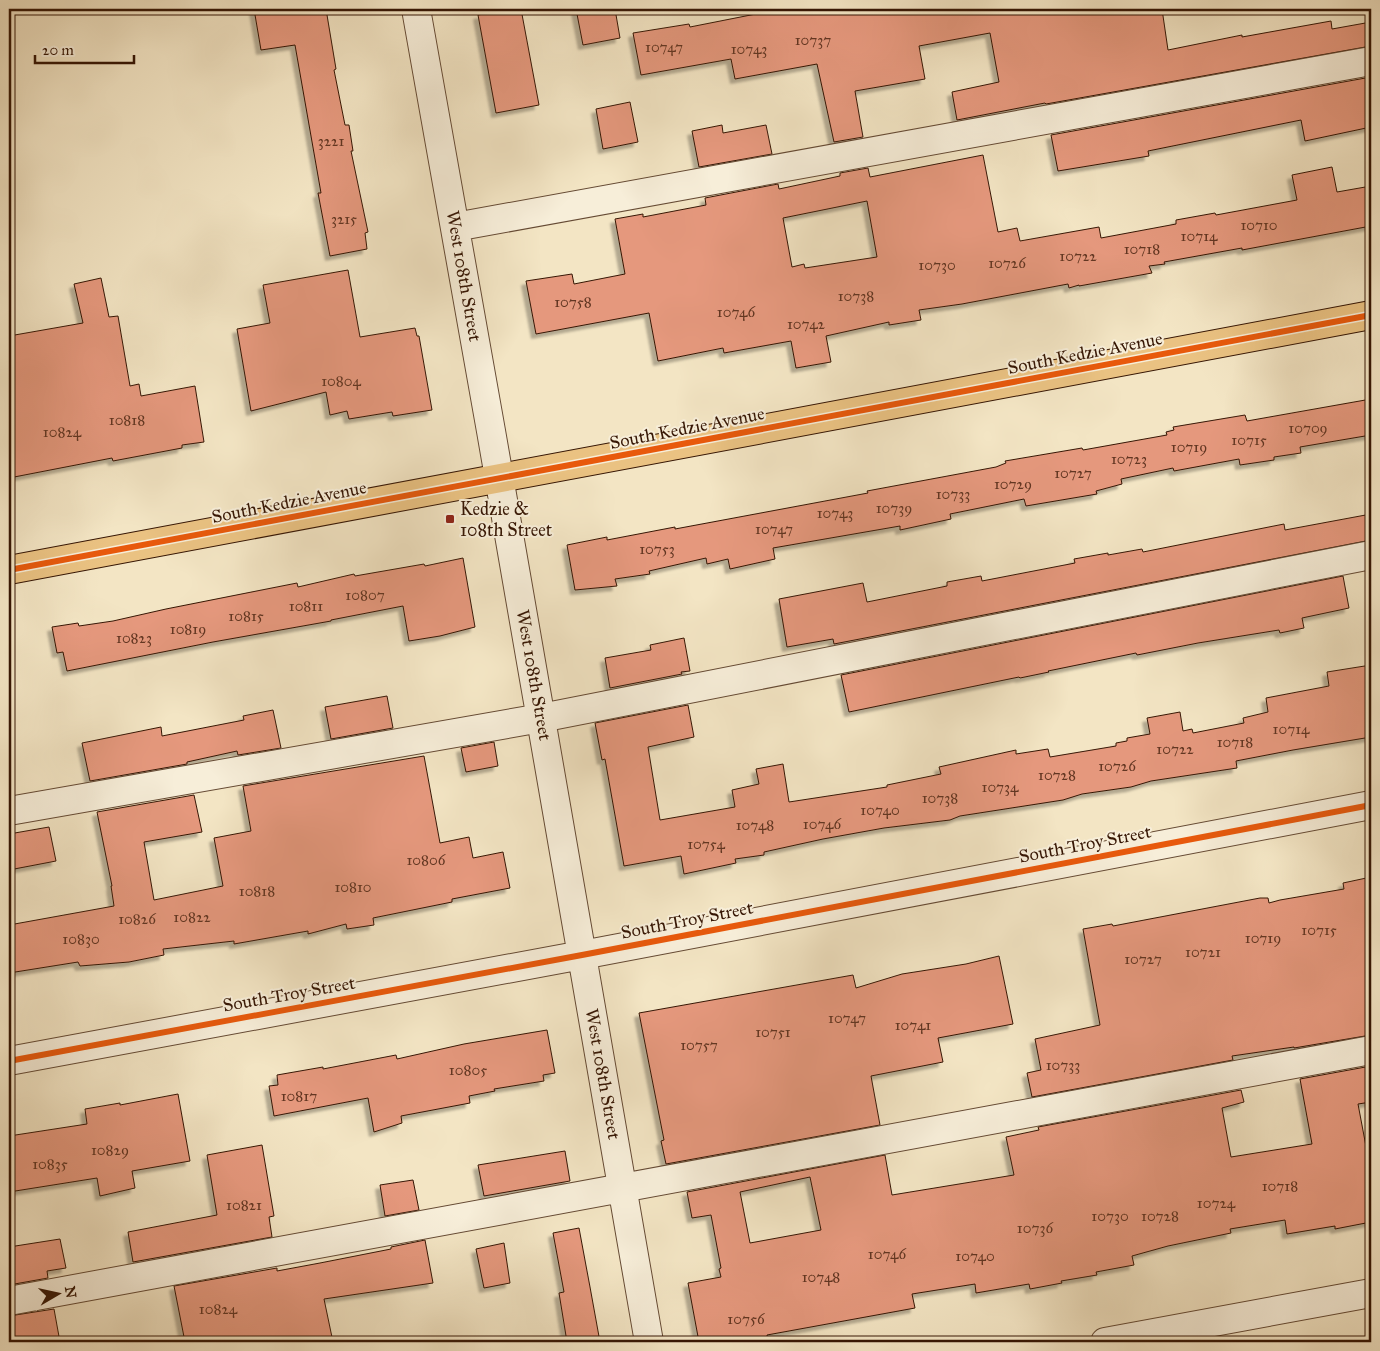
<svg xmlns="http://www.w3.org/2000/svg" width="1380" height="1351" viewBox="0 0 1380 1351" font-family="'IM FELL Great Primer',serif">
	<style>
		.building { fill: #e5987d; stroke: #361604; fill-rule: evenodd; filter: url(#shadow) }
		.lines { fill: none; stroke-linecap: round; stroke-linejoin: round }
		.minor-casing { stroke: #654a34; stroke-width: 30 }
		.major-casing { stroke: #361604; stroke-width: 30 }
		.minor { stroke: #f7eed9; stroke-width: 28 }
		.major { stroke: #eac282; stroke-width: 28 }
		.cycleway-casing { stroke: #f7eed9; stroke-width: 9 }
		.cycleway { stroke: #e8590c; stroke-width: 6 }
		.poi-dot { fill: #8f2418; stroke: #f7eed9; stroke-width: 2 }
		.labels { text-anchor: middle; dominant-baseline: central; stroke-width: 4; stroke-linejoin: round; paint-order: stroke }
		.number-label { font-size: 15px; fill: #623622 }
		.street-label { font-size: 18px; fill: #361604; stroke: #f7eed9 }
		.poi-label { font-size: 18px; fill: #361604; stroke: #f7eed9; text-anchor: start }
	</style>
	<defs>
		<filter id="shadow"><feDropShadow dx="-4.5" dy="4.5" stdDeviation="1" flood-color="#0004"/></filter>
	</defs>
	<rect width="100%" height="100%" fill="#f3e5c4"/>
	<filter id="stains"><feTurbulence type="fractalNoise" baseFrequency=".004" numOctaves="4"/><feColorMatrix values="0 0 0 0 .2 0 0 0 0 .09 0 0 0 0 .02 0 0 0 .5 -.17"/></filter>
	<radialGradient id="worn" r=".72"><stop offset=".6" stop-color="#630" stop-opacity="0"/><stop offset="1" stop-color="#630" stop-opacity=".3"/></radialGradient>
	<!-- building -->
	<path class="building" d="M254 9H326L336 69 334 70 345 125H349L353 151H351L368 232 365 233 367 249 330 256 318 193H321L295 45 261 50Z
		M510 9H521L539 105 496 113 478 15Z
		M576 9H615L620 38 583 45Z
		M781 9H1162L1168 50 1242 35V37L1331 21 1332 29 1371 22V46L1046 104 1045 103 957 120 952 92 999 82 990 33 919 46 925 79 855 91 863 137 834 142 817 64 735 79 731 59 641 75 633 33 689 24 690 27Z
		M1371 77V127L1305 141 1301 120 1148 151 1149 156 1058 171 1051 135Z
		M630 102 638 142 603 149 596 109Z
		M722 125 723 133 766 125 772 154 699 167 692 131Z
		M983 155 998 232 1017 228 1020 241 1099 227 1101 238 1176 224V220L1215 213 1216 215 1297 200 1292 175 1332 167 1337 192 1371 186V226L1242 250V248L1164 262 1165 264 1149 266 1152 273 1079 286V285L1069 288 1068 284 962 304 919 310 921 320 889 325V322L826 336 831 362 796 368 791 341 724 353 723 348 658 361 649 313 536 334 526 281 572 274 574 284 625 274 615 219 643 214V217L706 205 705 198 778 184 779 189 840 176V173L868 168 870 177ZM867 201 877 257 805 268 804 264 792 267 783 218Z
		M348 270 360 337 415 328 417 336H419L432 410 393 416 392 412 349 419 347 411 330 415 326 392 251 411 237 329 270 323 263 285Z
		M101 278 109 317 118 316 130 386 139 384 141 396 195 386 204 442 182 445V448L113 461 112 458 9 478V336L83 323 74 284Z
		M1371 399V435L1300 447 1301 453 1274 457V460L1240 465 1239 459 1174 471 1173 468 1121 479 1122 484 1096 491 1097 494 1026 506 1024 499 950 514 951 519 900 530V526L773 548 775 559 730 569 728 559 707 564 706 558 649 571 650 574 615 579 617 586 575 590 567 545 607 537V540L675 527V529L868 493 867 491 996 467 1006 463 1005 461 1082 448 1083 450 1167 435 1166 432 1174 430 1173 427 1245 415 1247 421Z
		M1371 514V540L834 644 833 639 787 647 779 599 863 583 867 602 947 586V582L981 576 982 581 1075 563 1074 559 1108 553V555L1142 549 1143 552 1284 524 1285 530Z
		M463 558 475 627 440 636 409 641 403 606 331 620V621L213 642 67 671 63 652 57 653 52 627 78 623 79 626 113 621 166 609 297 583 298 587 354 574 355 576 424 564 425 566Z
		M1343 576 1349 608 1302 618 1304 628 1280 633 1279 630 1198 643 1137 655 1136 653 1048 671 1049 672 1020 678 1019 677 849 712 841 675Z
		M684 638 690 671 681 672 682 674 610 688 605 658 651 650 650 645Z
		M1371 665V737L1293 750 1236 761 1237 768 1151 781 1131 787 1082 794 1063 800 960 816 950 820 884 828 823 839 764 852V855L735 859 736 863 684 874 681 856 624 866 605 759 602 760 595 723 688 705 694 737 648 747 660 820 735 807 732 790 759 784 756 769 783 764 789 802 887 787V785L941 774 939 767 1016 750V754L1048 749 1050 757 1116 746V743L1127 741V738L1150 734 1147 718 1180 712 1183 731 1192 729 1193 733 1244 723 1243 718 1268 712 1266 698 1329 686 1327 672Z
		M387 696 393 728 331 739 325 707Z
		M273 710 281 748 238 755 237 751 187 762V764L90 781 82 743 161 727 162 736 244 720 243 716Z
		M494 742 498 766 466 772 461 748Z
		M424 756 440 843 469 837 473 858 503 852 510 888 452 899V902L373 918 374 925 347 929 346 924 308 934V931L234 944V941L163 949 164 955 129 962 80 966 78 962 9 973V925L114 906 111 886H112L97 812 194 795 202 832 144 842 154 900 223 886 214 838 251 831 243 786Z
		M49 827 56 861 9 870V834Z
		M1371 877V1035L1294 1048V1047L1232 1056 1233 1060 1032 1097 1027 1073 1041 1070 1035 1039 1100 1025 1083 929 1112 924 1113 926 1260 898H1268L1269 903 1280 900 1344 889 1343 883Z
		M999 956 1013 1024 938 1038 943 1062 871 1076 880 1125 666 1164 661 1141 664 1140 639 1013 853 975 856 988 902 974 966 964Z
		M547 1030 555 1073 543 1075 544 1081 494 1089 495 1091 469 1096 470 1103 401 1116 402 1123 374 1132 368 1098 274 1116 269 1086 278 1085 277 1075 323 1067V1069L396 1055 397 1059 464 1044Z
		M1371 1066V1102L1358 1104 1371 1173V1222L1335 1229V1226L1287 1234 1285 1220 1230 1229 1231 1233 1168 1246 1132 1256 1134 1265 1096 1272 1097 1275 1061 1281 1062 1283 1030 1289 1029 1284 976 1293 975 1284 912 1294 915 1308 767 1335 768 1342H699L688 1283 721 1277 719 1269 721 1268 711 1215 692 1218 687 1192 885 1155 892 1195 1014 1175 1006 1137 1039 1130 1038 1127 1241 1090 1244 1102 1222 1108 1231 1157 1312 1144 1300 1079ZM810 1177 821 1230 750 1243 740 1192Z
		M178 1094 190 1161 132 1171 135 1188 100 1196 97 1178 9 1192V1136L87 1124 85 1109 120 1103V1105Z
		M262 1145 274 1216 269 1217 272 1237 133 1262 128 1232 217 1215 207 1155Z
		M565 1151 570 1181 484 1196 478 1165Z
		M413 1180 419 1210 385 1216 380 1185Z
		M579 1228 590 1287 600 1342H567L559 1293 564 1292 553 1233Z
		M60 1239 66 1268 47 1271 48 1278 9 1285V1247Z
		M425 1240 433 1283 324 1299 333 1342H185L174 1286 277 1268V1271L320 1263 391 1249V1247Z
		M504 1243 510 1283 484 1288 476 1249Z
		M54 1309 60 1342H9V1316Z"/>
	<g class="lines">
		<!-- minor casing -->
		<g class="minor-casing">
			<path id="minor" d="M416 9 491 431 649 1342
				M455 227 1371 61
				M9 811 541 718 1371 555
				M9 1061 582 955 1371 805
				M9 1301 1371 1050
				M1105 1342 1371 1293"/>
		</g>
		<!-- major casing -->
		<g class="major-casing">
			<path id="major" d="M9 570 1371 315"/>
		</g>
		<!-- minor -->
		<use href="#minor" class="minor"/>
		<!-- major -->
		<use href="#major" class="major"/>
		<!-- cycleway casing -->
		<g class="cycleway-casing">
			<path id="cycleway" d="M9 570 1371 315
				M9 1061 582 955 1371 805"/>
		</g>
		<!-- cycleway -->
		<use href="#cycleway" class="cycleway"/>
	</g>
	<!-- markers -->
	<rect class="poi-dot" x="445" y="514" width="10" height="10" rx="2.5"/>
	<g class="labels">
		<!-- number labels -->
		<g class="number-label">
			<text x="813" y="40">10737</text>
			<text x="664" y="47">10747</text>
			<text x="749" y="49">10743</text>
			<text x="331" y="141">3221</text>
			<text x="344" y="219">3215</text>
			<text x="1259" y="225">10710</text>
			<text x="1199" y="236">10714</text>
			<text x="1142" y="249">10718</text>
			<text x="1078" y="256">10722</text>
			<text x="1007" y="263">10726</text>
			<text x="937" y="265">10730</text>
			<text x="856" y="296">10738</text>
			<text x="573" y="302">10758</text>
			<text x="736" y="312">10746</text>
			<text x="806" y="324">10742</text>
			<text x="341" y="381">10804</text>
			<text x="127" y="420">10818</text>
			<text x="1308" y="428">10709</text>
			<text x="62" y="432">10824</text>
			<text x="1249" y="440">10715</text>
			<text x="1189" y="447">10719</text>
			<text x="1129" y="459">10723</text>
			<text x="1073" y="473">10727</text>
			<text x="1013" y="484">10729</text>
			<text x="953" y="494">10733</text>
			<text x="894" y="508">10739</text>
			<text x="835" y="513">10743</text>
			<text x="774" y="529">10747</text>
			<text x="657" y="549">10753</text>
			<text x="365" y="595">10807</text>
			<text x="306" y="606">10811</text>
			<text x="246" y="616">10815</text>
			<text x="188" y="629">10819</text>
			<text x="134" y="638">10823</text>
			<text x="1291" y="729">10714</text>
			<text x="1235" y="742">10718</text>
			<text x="1175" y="749">10722</text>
			<text x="1117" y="766">10726</text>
			<text x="1057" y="775">10728</text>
			<text x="1000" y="787">10734</text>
			<text x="940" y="798">10738</text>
			<text x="880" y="810">10740</text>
			<text x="822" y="824">10746</text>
			<text x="755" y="825">10748</text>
			<text x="706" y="844">10754</text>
			<text x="426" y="860">10806</text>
			<text x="353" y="887">10810</text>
			<text x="257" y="891">10818</text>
			<text x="192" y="917">10822</text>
			<text x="137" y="919">10826</text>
			<text x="1319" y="930">10715</text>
			<text x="1263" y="938">10719</text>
			<text x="81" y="939">10830</text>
			<text x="1203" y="952">10721</text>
			<text x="1143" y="959">10727</text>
			<text x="847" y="1018">10747</text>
			<text x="913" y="1025">10741</text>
			<text x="773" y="1032">10751</text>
			<text x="699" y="1045">10757</text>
			<text x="1063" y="1065">10733</text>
			<text x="468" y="1070">10805</text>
			<text x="299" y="1096">10817</text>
			<text x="110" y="1150">10829</text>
			<text x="50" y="1164">10835</text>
			<text x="1280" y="1186">10718</text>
			<text x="1216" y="1203">10724</text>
			<text x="244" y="1205">10821</text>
			<text x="1110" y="1216">10730</text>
			<text x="1160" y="1216">10728</text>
			<text x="1035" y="1228">10736</text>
			<text x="887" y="1254">10746</text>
			<text x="975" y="1256">10740</text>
			<text x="821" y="1277">10748</text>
			<text x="218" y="1309">10824</text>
			<text x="746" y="1319">10756</text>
		</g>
		<!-- street labels -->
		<g class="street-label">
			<text transform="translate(464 276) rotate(80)">West 108th Street</text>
			<text transform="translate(1085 353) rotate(-11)">South Kedzie Avenue</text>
			<text transform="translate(687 428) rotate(-11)">South Kedzie Avenue</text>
			<text transform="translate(289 502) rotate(-11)">South Kedzie Avenue</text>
			<text transform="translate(534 675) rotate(80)">West 108th Street</text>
			<text transform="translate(1085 844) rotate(-11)">South Troy Street</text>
			<text transform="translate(687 920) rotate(-11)">South Troy Street</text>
			<text transform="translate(289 994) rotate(-10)">South Troy Street</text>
			<text transform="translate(603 1074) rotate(80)">West 108th Street</text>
		</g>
		<!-- poi labels -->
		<g class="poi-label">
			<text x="460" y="509">Kedzie &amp;<tspan x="460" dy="21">108th Street</tspan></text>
		</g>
	</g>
	<!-- margin -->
	<rect width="1380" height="1351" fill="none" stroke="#f3e5c4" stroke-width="30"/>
	<rect x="10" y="10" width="1360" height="1331" fill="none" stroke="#361604" stroke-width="2.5"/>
	<rect x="15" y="15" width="1350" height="1321" fill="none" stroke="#361604"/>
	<!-- north arrow -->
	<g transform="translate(58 1294) rotate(81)" stroke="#f7eed9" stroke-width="4" paint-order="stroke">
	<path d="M0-4L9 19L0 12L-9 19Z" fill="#361604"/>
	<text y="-8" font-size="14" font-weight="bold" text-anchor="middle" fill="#361604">N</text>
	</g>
	<!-- scale -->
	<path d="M35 55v8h99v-8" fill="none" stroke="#361604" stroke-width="2.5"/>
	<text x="42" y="55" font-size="15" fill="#361604" stroke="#f7eed9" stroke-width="4" paint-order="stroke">20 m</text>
	<rect width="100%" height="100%" filter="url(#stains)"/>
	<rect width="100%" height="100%" fill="url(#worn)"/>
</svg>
